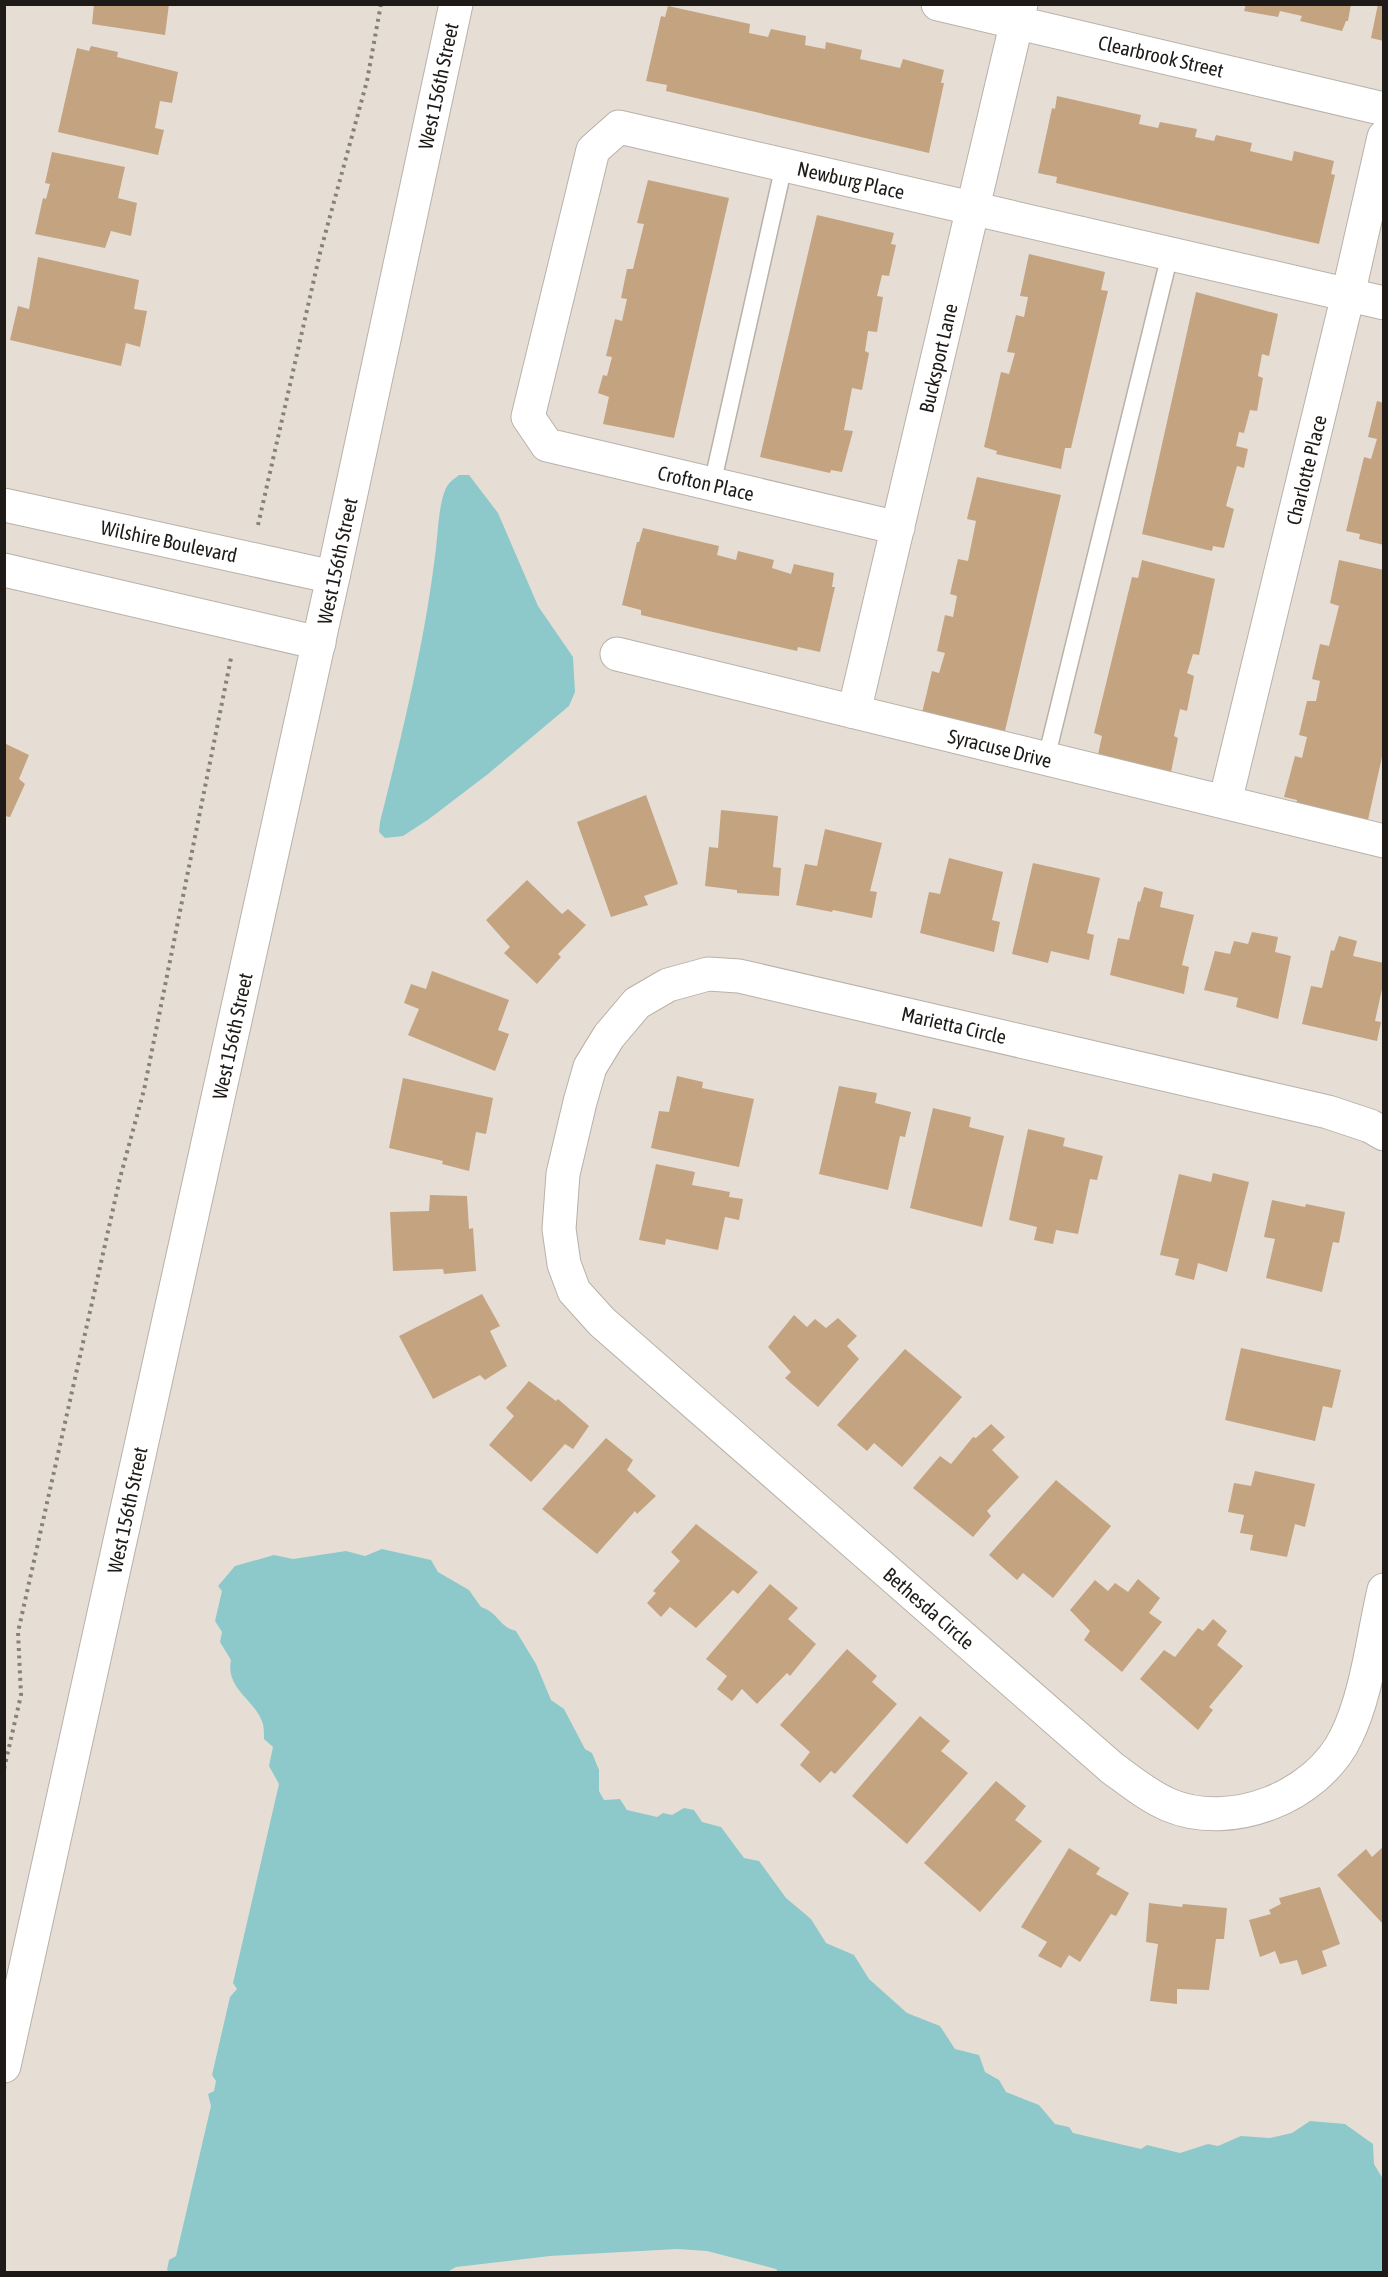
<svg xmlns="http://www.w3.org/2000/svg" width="1388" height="2277" viewBox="0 0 1388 2277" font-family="'Asap Condensed',sans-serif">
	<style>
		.water { fill: #8dc9ca }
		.building { fill: #c4a380 }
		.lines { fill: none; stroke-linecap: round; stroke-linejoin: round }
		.service-casing { stroke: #b9b1a8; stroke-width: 19 }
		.minor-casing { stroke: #b9b1a8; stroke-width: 35 }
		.tertiary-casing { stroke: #b9b1a8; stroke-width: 35 }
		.path { stroke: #86817a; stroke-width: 4; stroke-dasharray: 3 4.5; stroke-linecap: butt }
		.service { stroke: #fff; stroke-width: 16 }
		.minor { stroke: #fff; stroke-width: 33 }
		.tertiary { stroke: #fff; stroke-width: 33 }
		.labels { text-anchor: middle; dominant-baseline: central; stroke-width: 5; stroke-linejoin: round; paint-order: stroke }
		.street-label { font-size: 20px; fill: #1d1a17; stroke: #fff }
	</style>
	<rect width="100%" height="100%" fill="#e6ded5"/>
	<!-- water -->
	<path class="water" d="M459 475H469L498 513 538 606 573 657 575 692 569 706 488 774 429 819 403 836 385 838 379 832 380 822C402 734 424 646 435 556 438 537 438 505 446 488 449 482 454 479 459 475Z
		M382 1549 431 1560 438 1572 469 1590 481 1607C498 1612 499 1627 516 1631L536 1664 551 1700 564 1709 585 1749 592 1753 599 1770V1791L604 1800 620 1799 627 1810 657 1817 663 1813 672 1815 684 1808 694 1810 702 1822 721 1827 744 1858 759 1861 786 1898 811 1919 826 1943 854 1955 869 1979 907 2013 940 2026 955 2049 979 2055 985 2072 999 2080 1006 2092 1039 2105 1055 2124 1069 2127 1073 2133 1141 2149 1147 2145 1180 2153 1208 2144 1218 2146 1241 2136 1270 2138 1292 2133 1310 2121 1345 2124 1373 2144 1374 2164 1383 2179V2272H778L776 2269 707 2251 677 2249 550 2256 456 2267 447 2272H169L167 2270 169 2260 176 2256 211 2106 208 2094 214 2091 216 2081 212 2075 230 1997 237 1989 233 1983 279 1784 269 1766 273 1747 264 1739C264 1735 264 1729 263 1724 256 1700 225 1689 231 1660L220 1642 222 1632 215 1621 222 1591 218 1586 235 1566 274 1555 293 1559 346 1551 365 1556Z"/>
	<!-- building -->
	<path class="building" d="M94 4H169L165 35 92 24Z
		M1246 4H1351L1348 21H1346L1342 31 1300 21 1302 16 1280 11 1278 17 1244 11Z
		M1378 4H1384V41L1371 38Z
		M668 6 750 24 749 33 768 37 771 29 806 36 805 45 825 49 826 42 862 50 860 59 900 68 903 59 944 70 941 83H944L929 153 666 91 667 85 646 81 661 16 665 17Z
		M91 46 118 52 117 57 178 72 172 103 160 101 155 128 164 130 158 155 58 132 77 48 89 51Z
		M1057 96 1141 115 1139 124 1158 128 1160 122 1197 129 1195 137 1214 141 1216 135 1252 143 1250 151 1292 161 1294 151 1334 161 1331 174 1335 175 1319 244 1056 183 1057 177 1038 173 1052 108 1055 109Z
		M52 152 125 167 118 198 137 203 131 236 111 231 105 248 35 234 43 198 46 199 50 184 45 183Z
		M648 180 729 198 674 438 603 424 609 397 598 393 603 375 607 376 612 357 606 356 615 319 622 321 627 299 621 298 627 269H633L644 224 637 223Z
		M817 215 894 233 891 244 896 245 889 276 882 275 877 296 883 297 877 332 868 331 865 351 869 353 862 390 852 388 844 430 853 431 842 472 831 470 830 473 760 457Z
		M1029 254 1105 272 1101 290 1108 291 1071 448H1065L1061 469 996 454 997 451 984 447 1001 372 1009 374 1015 353 1007 352 1016 315 1024 317 1028 297 1020 296Z
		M38 257 139 280 134 309 147 311 140 347 126 343 121 366 10 340 18 306 29 309Z
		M1196 292 1278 314 1269 356 1262 354 1258 376 1263 378 1257 411 1250 410 1244 433 1239 432 1236 446 1248 449 1244 468 1237 466 1226 506 1234 509 1224 548 1213 546 1212 551 1142 534Z
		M1377 401 1384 403V545L1359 539 1360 534 1346 531 1364 457 1371 459 1377 439 1368 437Z
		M977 477 1061 495 1004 735 922 713 932 671 939 673 945 653 937 651 945 615 953 617 957 596 950 594 958 559 968 561 976 521 967 519Z
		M643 528 719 546 717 555 736 560 738 551 774 560 772 568 791 574 794 564 834 573 832 587H835L820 652 798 647 797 651 713 632 641 615V610L622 605 637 542H639Z
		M1142 560 1215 579 1199 655 1193 654 1187 673 1194 676 1187 711 1180 709 1174 736 1178 738 1171 772 1161 769 1160 773 1097 759 1102 736 1094 733 1132 577 1138 578Z
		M1339 560 1384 570V748L1368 820 1296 805 1297 800 1284 797 1295 756 1302 758 1307 737 1299 735 1307 701H1316L1320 681 1312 679 1320 644 1329 646 1339 606 1330 603Z
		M4 743 29 755 19 779 25 784 10 817 4 816Z
		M646 795 678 884 644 896 648 905 611 917 577 822Z
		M721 810 778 816 773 867 781 868 779 896 737 893V890L705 886 709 847 718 848Z
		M825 829 882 843 870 891 877 892 872 918 833 910 832 912 796 905 805 864 817 866Z
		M949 858 1003 872 992 920 1000 922 994 952 920 933 929 892 940 894Z
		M1033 863 1100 878 1087 933 1094 935 1089 960 1051 951 1048 963 1012 954Z
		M527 880 562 914 568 909 586 925 558 954 561 957 537 984 504 953 510 947 486 920Z
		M1144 887 1163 892 1160 907 1194 915 1182 965 1189 967 1184 994 1110 975 1118 938 1129 940 1138 901 1140 902Z
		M1252 932 1278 937 1275 952 1291 956 1278 1019 1236 1007 1238 998 1204 990 1215 951 1230 954 1234 941 1248 944Z
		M1339 936 1357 941 1353 956 1384 963V980L1375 1021 1381 1022 1377 1041 1302 1024 1311 986 1322 988 1331 950 1334 951Z
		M432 971 509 1000 498 1030 509 1034 495 1071 408 1035 419 1009 404 1003 411 984 426 989Z
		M677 1076 703 1082 702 1088 754 1099 739 1167 651 1148 659 1111 669 1112Z
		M403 1078 493 1098 486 1134 476 1132 469 1171 442 1164 443 1161 389 1148Z
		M839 1086 877 1093 875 1103 911 1112 905 1137 900 1136 888 1190 819 1174Z
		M933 1108 971 1117 969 1127 1004 1136 982 1227 910 1208Z
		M1028 1129 1065 1138 1063 1146 1103 1156 1097 1180 1090 1179 1078 1234 1056 1230 1053 1244 1034 1240 1037 1227 1009 1220Z
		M656 1164 695 1172 692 1185 730 1192 729 1197 743 1199 739 1220 725 1217 718 1250 666 1239 665 1245 639 1240Z
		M1213 1173 1249 1182 1227 1272 1198 1263 1194 1280 1175 1275 1179 1259 1160 1255 1179 1174 1211 1182Z
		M430 1195 467 1196 469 1229 473 1228 476 1271 444 1274 443 1269 393 1271 390 1212 429 1211Z
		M1272 1200 1305 1207 1306 1204 1345 1212 1339 1243 1333 1242 1322 1292 1266 1278 1275 1239 1264 1237Z
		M482 1294 500 1326 490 1331 507 1366 485 1380 480 1375 433 1399 399 1336Z
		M794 1315 807 1327 815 1319 826 1328 838 1318 857 1336 847 1346 859 1359 818 1407 785 1378 791 1372 768 1347Z
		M1241 1348 1341 1370 1332 1408 1323 1406 1315 1441 1225 1420Z
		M905 1349 962 1397 902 1467 874 1443 867 1451 837 1425Z
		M529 1381 556 1401 558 1399 589 1426 573 1449 565 1444 531 1482 489 1445 514 1416 506 1408Z
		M991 1424 1005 1437 992 1450 1019 1477 987 1511 991 1516 973 1537 913 1488 940 1456 951 1464 973 1437 976 1438Z
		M606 1438 633 1460 627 1470 656 1496 637 1514 635 1511 597 1554 542 1509Z
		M1255 1471 1315 1484 1305 1527 1295 1524 1287 1557 1250 1550 1253 1535 1240 1533 1244 1515 1228 1512 1234 1483 1251 1486Z
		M1056 1480 1111 1526 1053 1598 1023 1573 1017 1580 989 1555Z
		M696 1524 758 1572 738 1594 733 1590 696 1628 670 1607 661 1617 647 1603 656 1593 653 1591 680 1561 671 1552Z
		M1138 1579 1160 1598 1149 1613 1162 1622 1122 1672 1084 1640 1090 1631 1070 1610 1095 1580 1108 1591 1115 1583 1128 1592Z
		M770 1584 798 1608 788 1619 816 1644 790 1676 787 1673 757 1704 742 1689 732 1701 717 1689 727 1676 706 1659Z
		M1213 1619 1227 1631 1217 1645 1243 1666 1209 1707 1213 1710 1198 1730 1140 1679 1164 1650 1175 1657 1198 1628 1203 1631Z
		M847 1649 877 1676 872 1682 897 1704 835 1774 831 1771 820 1783 800 1765 810 1752 780 1725Z
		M920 1716 950 1741 941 1751 968 1773 907 1844 852 1796Z
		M996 1781 1026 1806 1015 1820 1042 1841 980 1912 924 1863Z
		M1384 1846V1925L1337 1875 1366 1849 1372 1857Z
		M1069 1848 1100 1868 1096 1874 1129 1893 1116 1916 1111 1914 1080 1962 1069 1955 1061 1968 1038 1956 1047 1942 1021 1927Z
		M1320 1887 1340 1944 1322 1951 1327 1966 1302 1975 1297 1960 1280 1964 1275 1951 1260 1957 1249 1920 1271 1914 1269 1910 1281 1904 1279 1898Z
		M1149 1903 1182 1907 1183 1904 1227 1908 1224 1939H1216L1209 1990 1177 1989V2004L1150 2001 1158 1944 1146 1942Z"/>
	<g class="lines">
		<!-- service casing -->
		<g class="service-casing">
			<path id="service" d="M712 485 784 165
				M1046 759 1170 254"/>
		</g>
		<!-- minor casing -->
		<g class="minor-casing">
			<path id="minor" d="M938 4 1384 109
				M4 505 333 577
				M898 528 547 445 528 417 593 150 619 127 1384 303
				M4 570 319 643
				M617 654 1384 841
				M854 712 1021 4
				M1225 802 1348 295 1384 137
				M1384 1134 1370 1126 1328 1112 739 976 708 974 668 985 637 1003 609 1036 590 1067 580 1102 563 1174 559 1229 564 1264 574 1291 602 1322 1112 1768C1130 1781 1148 1796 1169 1805 1231 1831 1317 1797 1346 1737 1367 1695 1373 1637 1384 1590"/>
		</g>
		<!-- tertiary casing -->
		<g class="tertiary-casing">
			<path id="tertiary" d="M4 2066 333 577 456 4"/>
		</g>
		<!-- path -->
		<path class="path" d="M258 525 320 253 367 81 381 4
			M4 1769 21 1695 18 1632 120 1178 144 1090 231 658"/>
		<!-- service -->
		<use href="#service" class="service"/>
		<!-- minor -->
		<use href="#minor" class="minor"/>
		<!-- tertiary -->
		<use href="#tertiary" class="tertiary"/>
	</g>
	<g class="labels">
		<!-- street labels -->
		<g class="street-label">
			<text transform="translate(1161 56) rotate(13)">Clearbrook Street</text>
			<text transform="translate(438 86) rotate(-78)">West 156th Street</text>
			<text transform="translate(851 180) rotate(13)">Newburg Place</text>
			<text transform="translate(938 358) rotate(-77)">Bucksport Lane</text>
			<text transform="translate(1306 470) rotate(-76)">Charlotte Place</text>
			<text transform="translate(706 483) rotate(13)">Crofton Place</text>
			<text transform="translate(169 541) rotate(12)">Wilshire Boulevard</text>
			<text transform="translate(337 561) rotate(-78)">West 156th Street</text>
			<text transform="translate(1000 748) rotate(14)">Syracuse Drive</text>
			<text transform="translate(954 1025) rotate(13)">Marietta Circle</text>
			<text transform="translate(232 1036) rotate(-78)">West 156th Street</text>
			<text transform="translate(127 1510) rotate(-78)">West 156th Street</text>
			<text transform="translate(929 1608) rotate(41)">Bethesda Circle</text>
		</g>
	</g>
	<!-- border -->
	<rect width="1388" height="2277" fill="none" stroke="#1d1a17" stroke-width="12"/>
</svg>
